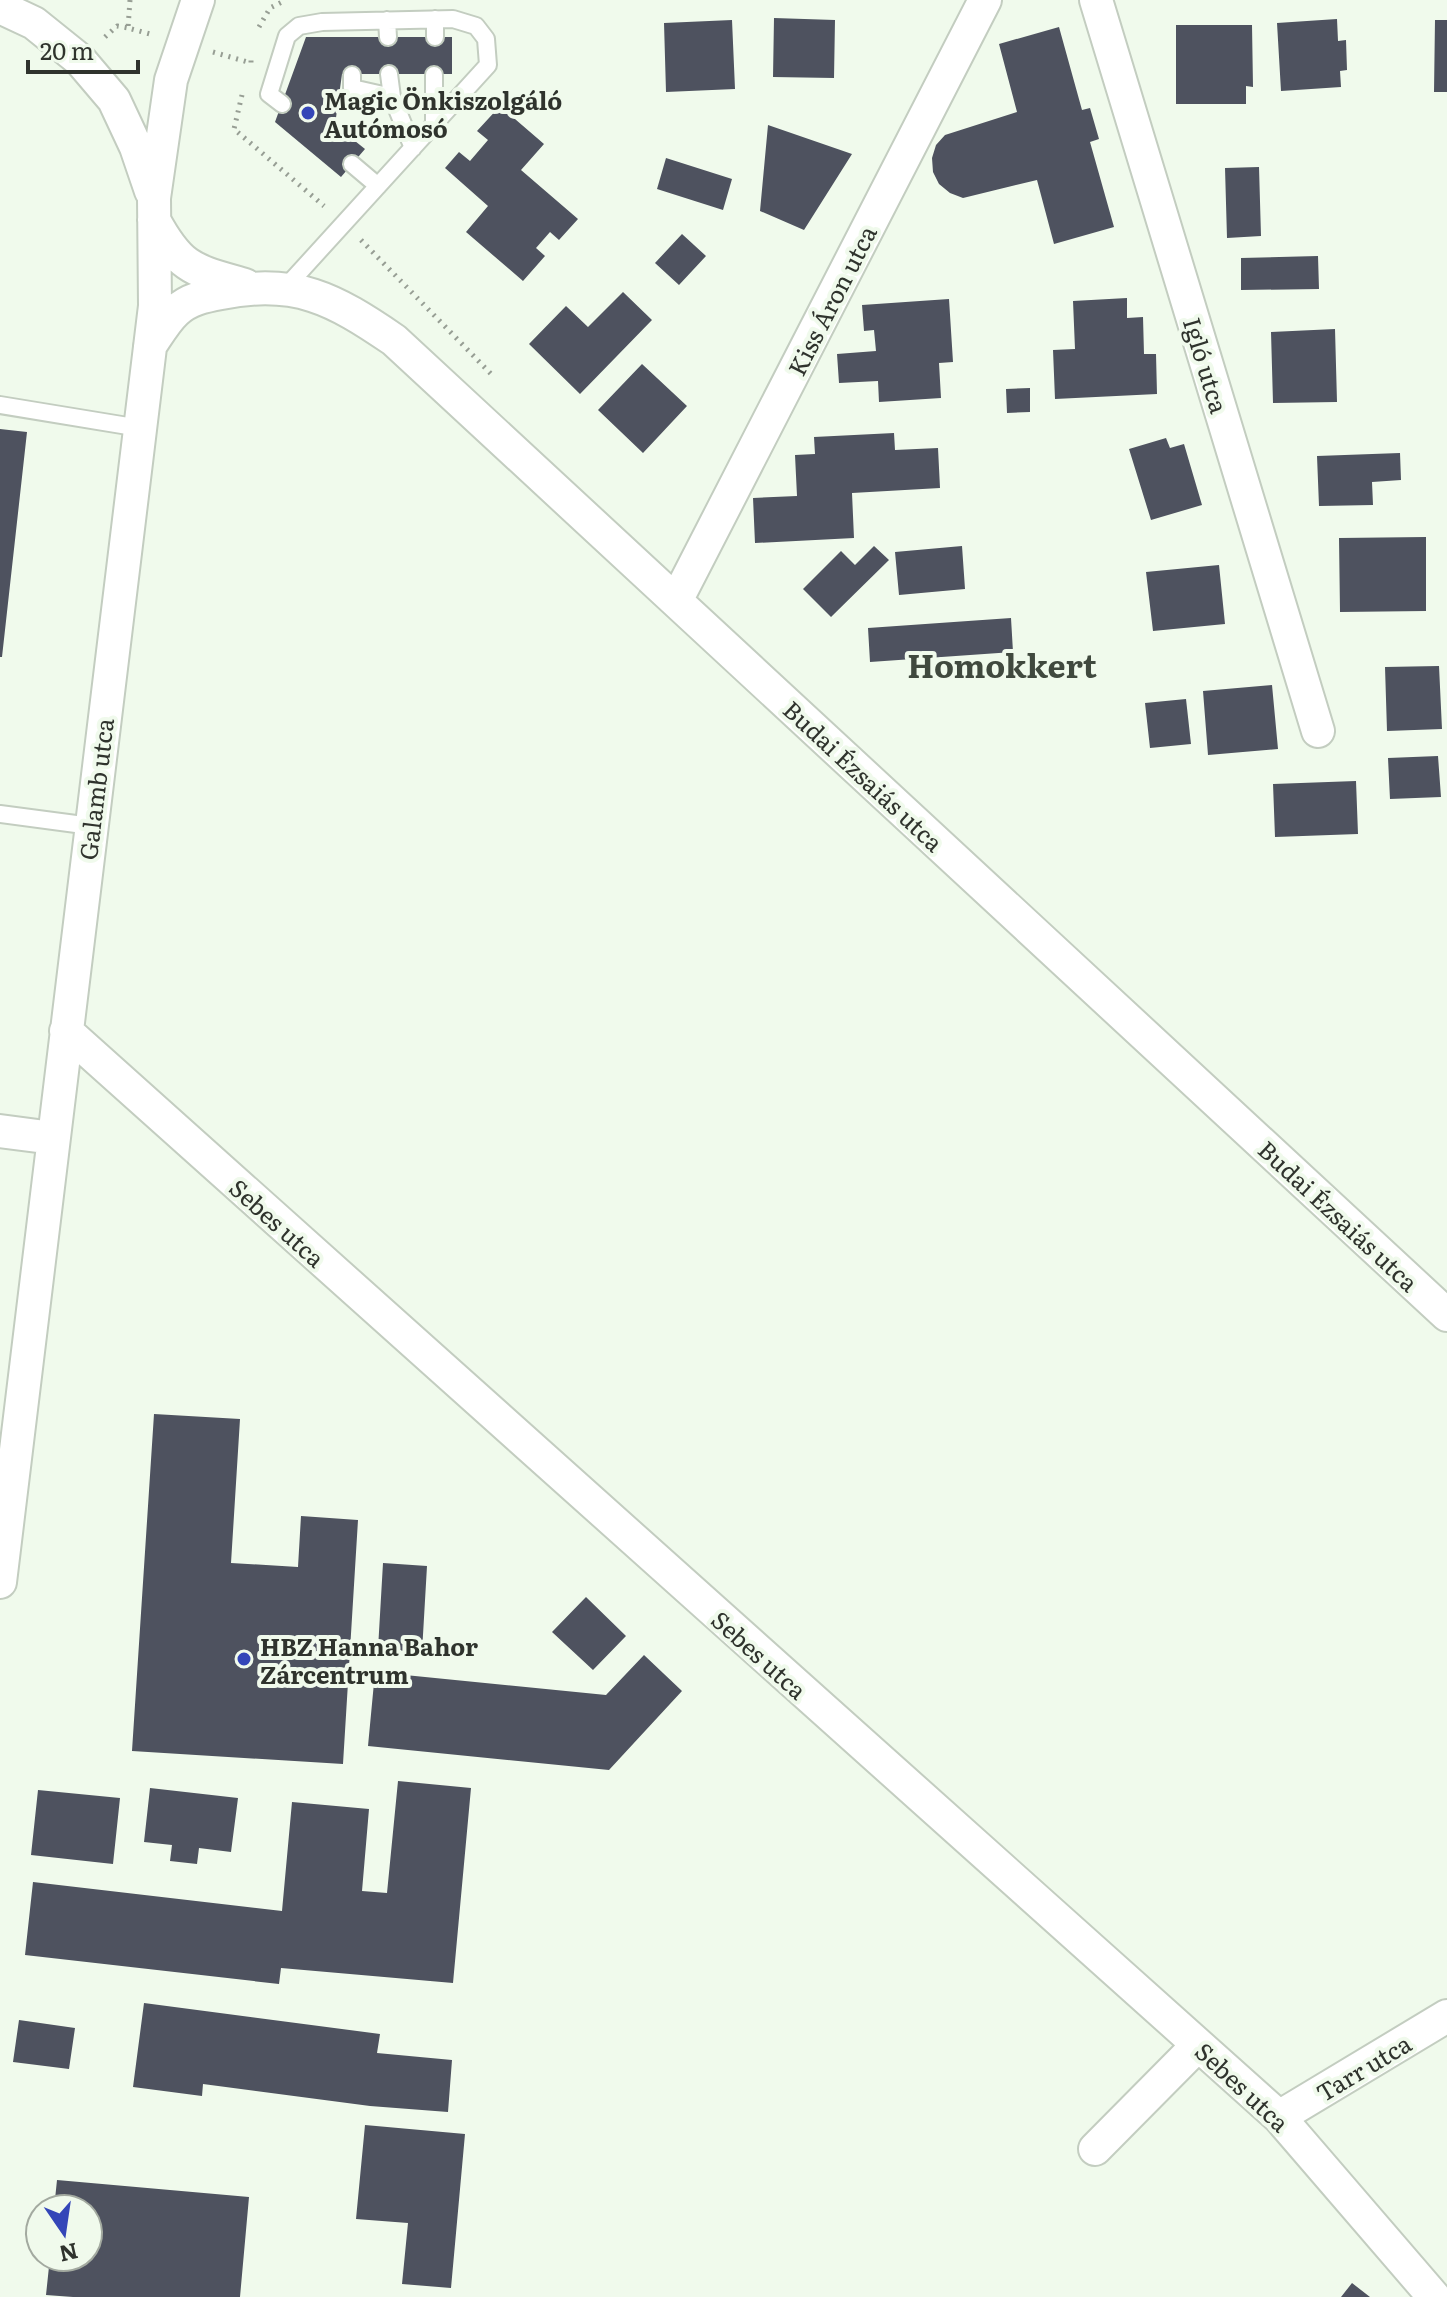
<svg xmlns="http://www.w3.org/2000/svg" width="1447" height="2297" viewBox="0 0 1447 2297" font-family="Literata,serif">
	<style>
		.building { fill: #4e525f }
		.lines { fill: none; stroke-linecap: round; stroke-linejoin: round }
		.service-casing { stroke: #c3cdc0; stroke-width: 20 }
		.minor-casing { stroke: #c3cdc0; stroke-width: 36 }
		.path { stroke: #979e94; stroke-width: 5; stroke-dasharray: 2 6; stroke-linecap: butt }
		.service { stroke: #fff; stroke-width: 16 }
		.minor { stroke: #fff; stroke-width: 32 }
		.poi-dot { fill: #3446b8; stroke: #f0faec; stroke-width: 3 }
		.labels { text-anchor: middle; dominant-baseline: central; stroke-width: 8; stroke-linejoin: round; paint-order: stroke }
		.poi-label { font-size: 24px; font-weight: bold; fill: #2f332d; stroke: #f0faec; text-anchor: start }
		.street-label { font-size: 24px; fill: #2f332d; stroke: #f0faec }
		.district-label { font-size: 32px; font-weight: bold; fill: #40493e; stroke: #f0faec }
	</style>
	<rect width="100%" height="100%" fill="#f0faec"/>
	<!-- building -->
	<path class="building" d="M774 18 835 20 834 78 773 77Z
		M1337 19 1338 41 1346 40 1347 70 1340 71 1341 87 1281 91 1277 23Z
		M732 20 735 89 666 92 664 23Z
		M1435 20H1447V92H1434Z
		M1176 25H1252L1253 87 1246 86V104H1176Z
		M1059 27 1082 110 1090 108 1099 139 1090 142 1114 227 1054 244 1037 180 963 198 950 193 939 184 933 172 932 158 936 145 945 135 1017 112 999 44Z
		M306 37H452V74H342L335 125 365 149 341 177 275 122Z
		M500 106 544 144 521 170 578 219 559 240 550 232 536 248 545 256 523 281 466 232 488 206 445 168 459 152 470 161 488 140 477 131Z
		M768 125 852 154 804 230 760 211Z
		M666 158 732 179 723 210 657 189Z
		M1259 167 1261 236 1227 238 1225 168Z
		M682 234 706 256 679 285 655 263Z
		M1318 256 1319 289 1241 290V258Z
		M623 292 652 320 580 394 529 344 566 306 588 327Z
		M1127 298V318L1143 317 1144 354H1156L1157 394 1055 399 1053 350 1075 349 1073 301Z
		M949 299 953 362 939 363 941 398 879 402 878 381 839 383 837 354 876 351 874 330 864 331 862 305Z
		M1335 329 1337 402 1273 403 1271 332Z
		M642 364 687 406 643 453 598 410Z
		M1030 388V412L1007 413 1006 389Z
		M0 429 27 432 2 657H0Z
		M894 433 895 450 938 448 940 488 852 493 854 538 755 543 753 498 797 496 795 455 815 454 814 437Z
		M1166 438 1170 448 1184 444 1202 505 1151 520 1129 449Z
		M1400 453 1401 480 1372 482 1373 505 1319 506 1317 456Z
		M1426 537V611L1340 612 1339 538Z
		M874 546 889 560 831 617 803 589 841 551 855 565Z
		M962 546 965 589 899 595 895 552Z
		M1219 565 1225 624 1153 631 1146 572Z
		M1011 618 1013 652 870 662 868 628Z
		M1439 666 1442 729 1387 731 1385 667Z
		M1272 685 1278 749 1208 755 1203 691Z
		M1186 699 1191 744 1150 748 1145 703Z
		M1438 756 1441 797 1390 799 1388 758Z
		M1356 781 1358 834 1275 837 1273 784Z
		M154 1414 240 1419 231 1563 298 1567 301 1516 358 1520 343 1764 132 1751Z
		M383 1563 427 1566 422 1652 378 1649Z
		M586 1597 626 1636 593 1670 552 1632Z
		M644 1655 682 1691 609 1770 368 1746 375 1672 606 1695Z
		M398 1781 471 1788 453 1983 281 1968 279 1984 25 1955 33 1882 282 1911 292 1802 369 1809 362 1891 387 1893Z
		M150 1788 238 1798 231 1852 199 1848 197 1864 170 1861 172 1845 144 1842Z
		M38 1790 120 1798 113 1864 31 1855Z
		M144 2003 380 2034 377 2053 452 2060 448 2112 370 2106 203 2084 202 2096 133 2087Z
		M19 2020 75 2028 69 2069 13 2062Z
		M365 2125 465 2134 451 2288 402 2284 408 2223 356 2219Z
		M57 2180 249 2197 240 2297H73L46 2295 50 2257H88V2209H54Z
		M1352 2283 1370 2297H1341Z"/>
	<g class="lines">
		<!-- service casing -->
		<g class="service-casing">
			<path id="service" d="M387 20 388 37
				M435 37V19
				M389 74 392 97 413 148
				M352 75V88L392 97
				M282 104 269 94 287 36 299 26 322 22 453 19 476 26 486 39 488 65 285 288
				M434 125V75
				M352 164 378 186
				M0 405 140 428
				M0 814 91 826"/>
		</g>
		<!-- minor casing -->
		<g class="minor-casing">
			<path id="minor" d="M1096 0 1318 731
				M0 7 34 23 80 60 114 100 136 147 151 191
				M154 220C181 270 194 270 245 285
				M150 346C158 334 166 320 176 311 189 299 205 296 221 293 296 278 334 299 394 340L1447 1315
				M676 601 985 0
				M66 1031 1279 2117 1434 2297
				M0 1131 53 1138
				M0 1582 155 306 154 198 171 80 198 0
				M1279 2117 1447 2016
				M1095 2149 1198 2045"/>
		</g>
		<!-- path -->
		<path class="path" d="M130 0 128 28 150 34
			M259 27 270 8 284 1
			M105 37 117 26 128 28
			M213 52 251 63V60
			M242 95 234 129 324 206
			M361 240 494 377"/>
		<!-- service -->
		<use href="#service" class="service"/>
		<!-- minor -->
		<use href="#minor" class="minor"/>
	</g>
	<!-- markers -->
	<g class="poi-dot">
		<circle cx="308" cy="113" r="8"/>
		<circle cx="244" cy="1659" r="8"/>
	</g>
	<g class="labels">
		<!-- poi labels -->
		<g class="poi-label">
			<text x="324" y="99">Magic Önkiszolgáló<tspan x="324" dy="28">Autómosó</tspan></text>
			<text x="260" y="1645">HBZ Hanna Bahor<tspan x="260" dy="28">Zárcentrum</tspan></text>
		</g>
		<!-- street labels -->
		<g class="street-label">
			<text transform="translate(831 300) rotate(-63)">Kiss Áron utca</text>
			<text transform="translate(1207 365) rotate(73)">Igló utca</text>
			<text transform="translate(864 775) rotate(43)">Budai Ézsaiás utca</text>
			<text transform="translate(95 789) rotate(-83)">Galamb utca</text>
			<text transform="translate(1339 1215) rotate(43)">Budai Ézsaiás utca</text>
			<text transform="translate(278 1222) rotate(42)">Sebes utca</text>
			<text transform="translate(760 1654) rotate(42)">Sebes utca</text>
			<text transform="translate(1363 2067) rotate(-31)">Tarr utca</text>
			<text transform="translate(1243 2086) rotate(43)">Sebes utca</text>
		</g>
		<!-- district labels -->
		<g class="district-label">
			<text x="1002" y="664">Homokkert</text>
		</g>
	</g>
	<!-- north arrow -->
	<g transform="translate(64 2233) rotate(167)"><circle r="38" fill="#f0faec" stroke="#a3aaa0" stroke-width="2"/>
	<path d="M0-6L14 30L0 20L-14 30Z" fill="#3446b8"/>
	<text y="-12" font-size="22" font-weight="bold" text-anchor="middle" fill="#2f332d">N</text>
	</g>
	<!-- scale -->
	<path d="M28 60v12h110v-12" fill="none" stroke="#2f332d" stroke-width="4"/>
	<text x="40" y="60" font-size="24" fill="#2f332d" stroke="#f0faec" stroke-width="6" paint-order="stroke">20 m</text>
</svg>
